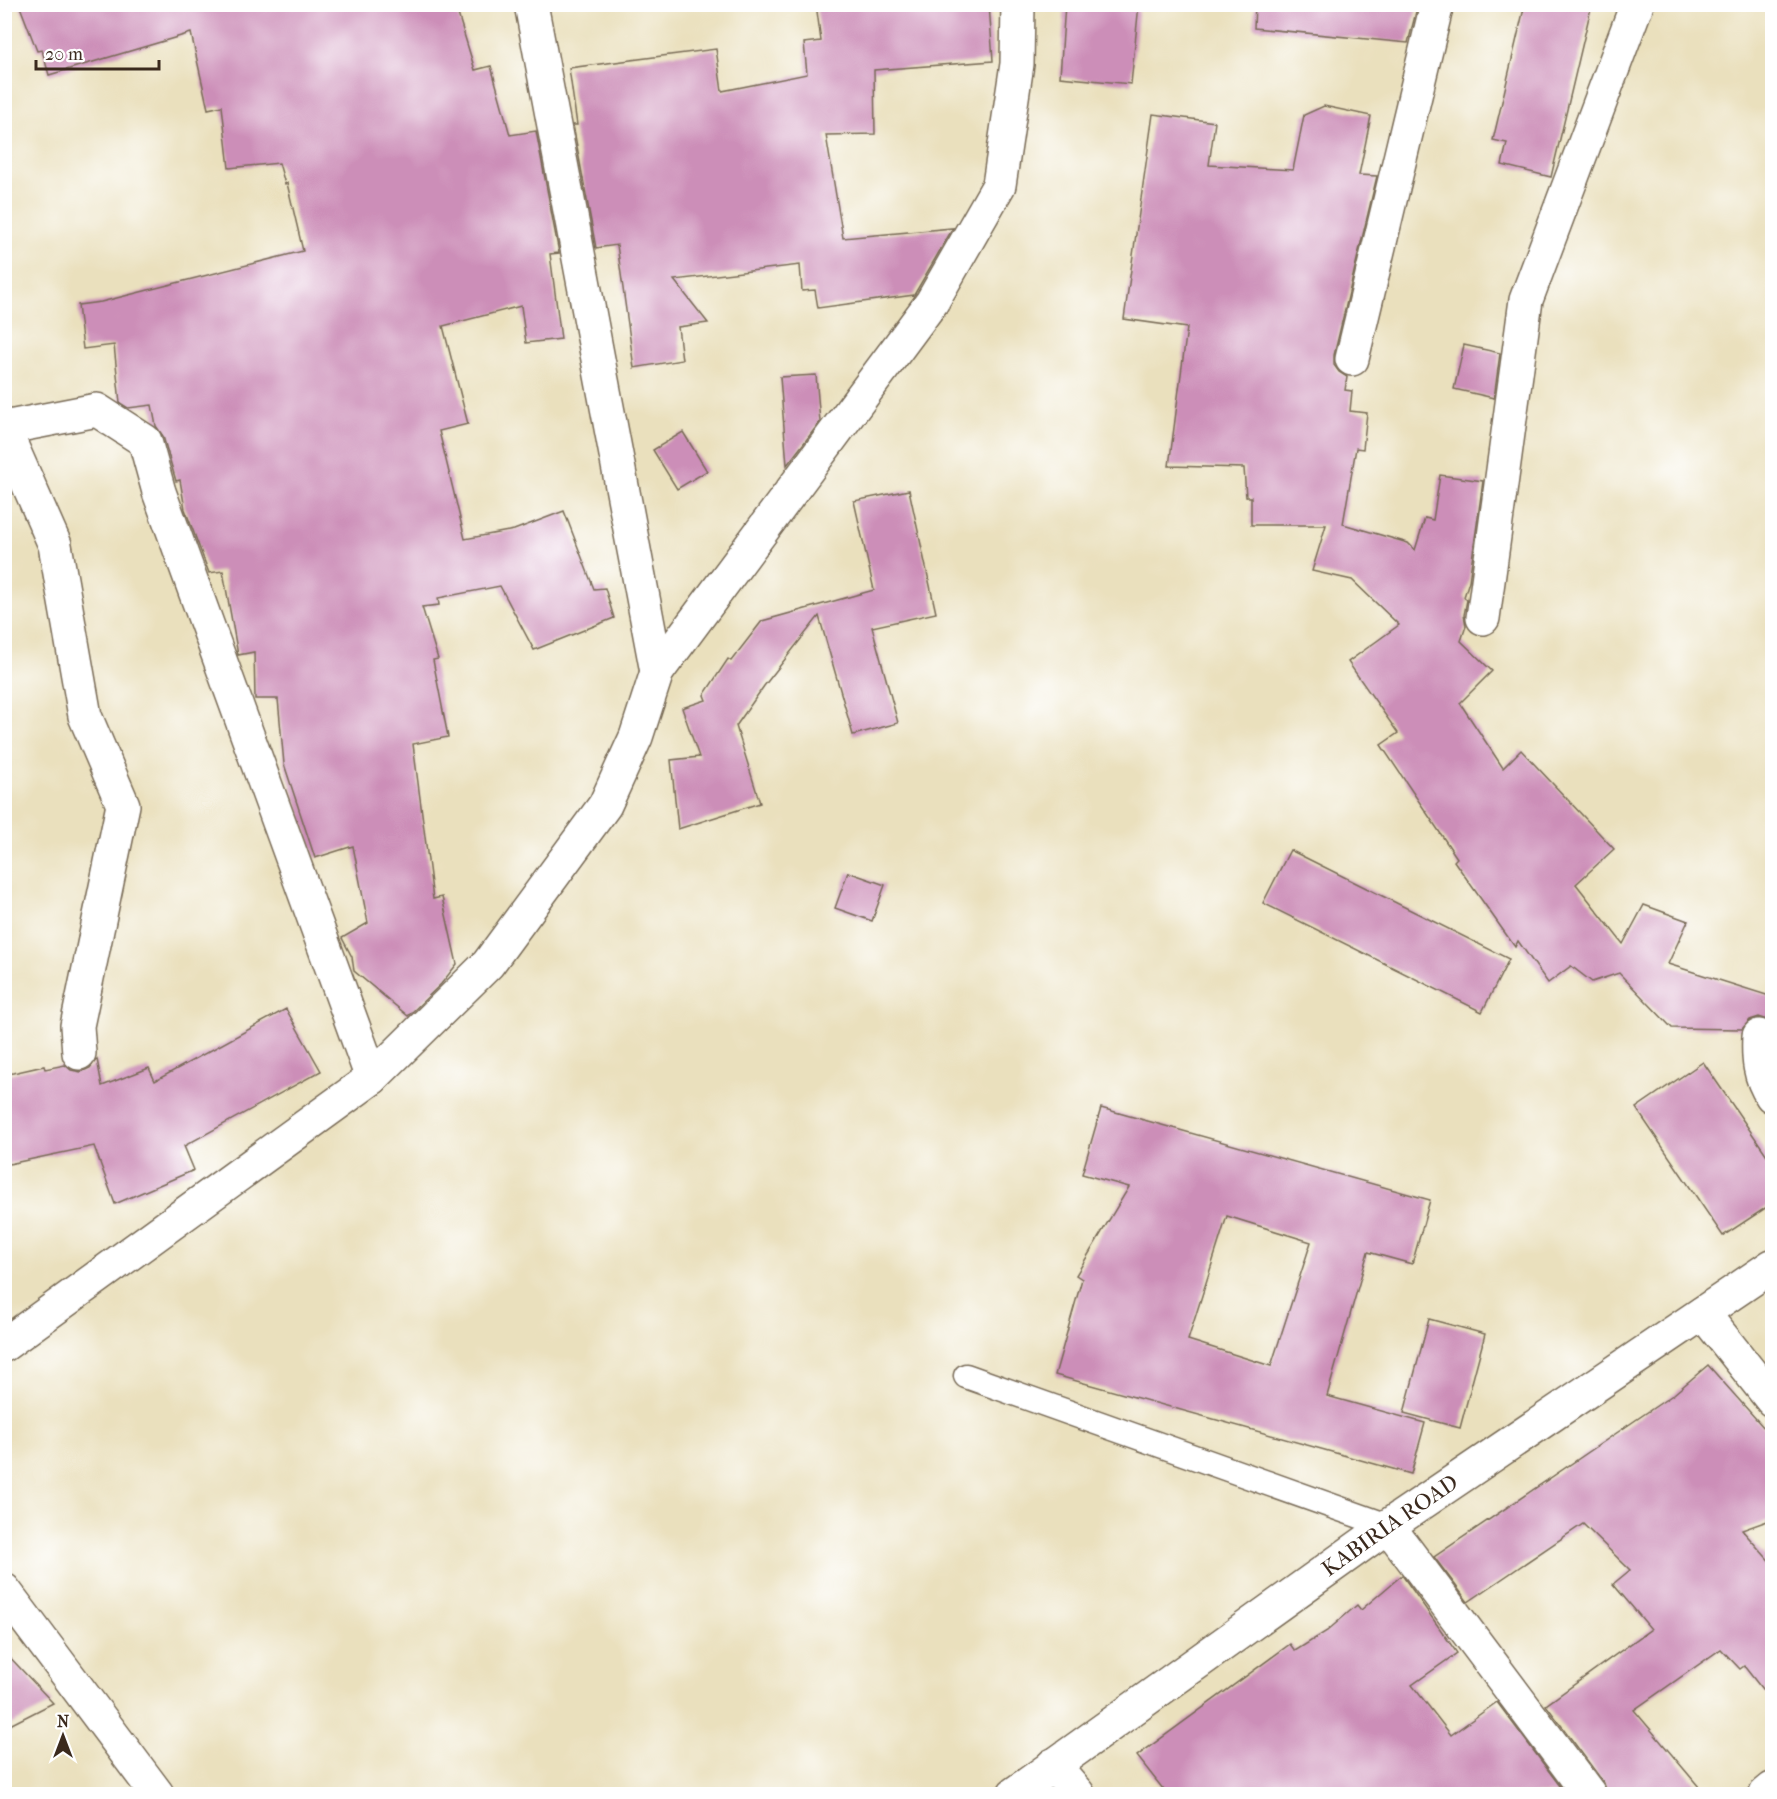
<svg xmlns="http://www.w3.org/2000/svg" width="1777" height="1799" viewBox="0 0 1777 1799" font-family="'IM FELL French Canon',serif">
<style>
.building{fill:#cc8eb8;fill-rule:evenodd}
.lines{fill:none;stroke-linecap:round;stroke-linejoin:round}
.service-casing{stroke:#786a56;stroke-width:27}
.minor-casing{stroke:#786a56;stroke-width:36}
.service{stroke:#fff;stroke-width:24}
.minor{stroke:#fff;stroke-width:33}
.labels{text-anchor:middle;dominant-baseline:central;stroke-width:6;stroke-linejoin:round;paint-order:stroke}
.street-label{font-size:22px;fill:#3b2a1e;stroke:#fff}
</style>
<rect width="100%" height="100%" fill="#fff"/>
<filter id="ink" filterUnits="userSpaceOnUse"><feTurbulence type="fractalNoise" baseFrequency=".0167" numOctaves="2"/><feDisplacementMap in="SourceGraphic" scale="12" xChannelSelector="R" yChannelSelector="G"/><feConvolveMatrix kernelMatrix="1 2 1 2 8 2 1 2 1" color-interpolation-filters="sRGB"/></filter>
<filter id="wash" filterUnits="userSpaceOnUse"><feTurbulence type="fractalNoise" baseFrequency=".008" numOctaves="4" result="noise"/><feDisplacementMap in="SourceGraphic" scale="24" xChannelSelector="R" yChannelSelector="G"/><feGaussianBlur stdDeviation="1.35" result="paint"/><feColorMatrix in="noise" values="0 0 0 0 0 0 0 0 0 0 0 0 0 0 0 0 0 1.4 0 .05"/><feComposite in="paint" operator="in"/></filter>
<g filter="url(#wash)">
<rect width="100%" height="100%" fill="#eae0bd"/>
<g id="blocks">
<g class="building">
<path d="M19,4H455L475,70L491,66L510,135L536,131L559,253L550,254L561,339L526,343L521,306L443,326L468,424L439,431L465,539L514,530L564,511L594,589L605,588L614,618L534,650L500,586L438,598L439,605L422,607L438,659L433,660L448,737L413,744L433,899L442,897L457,964L441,984L408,1016L354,971L352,957L342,938L368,923L353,846L315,858L284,764L278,699H255L254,652L238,655L223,571L209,573L185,509L180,480L176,481L163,436L156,426L152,405L128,408L120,403L114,345L83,349L78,305L101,302L303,251L287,183L285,184L279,163L229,168L222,106L208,109L191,33L49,75L42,50L37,51Z"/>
<path d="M816,4H989L993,61L874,70L875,134L826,135L843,238L953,228L914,295L818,308L815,290L802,291L800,265L674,280L708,323L678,327L682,360L634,368L617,245L596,248L573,125H577L569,68L716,49L722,91L807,74L804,43L821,41Z"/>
<path d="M1065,4H1139L1131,84L1060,77Z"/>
<path d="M1255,4H1418L1408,43L1254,28Z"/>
<path d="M1525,4H1592L1551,177L1502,165L1507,143L1493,140Z"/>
<path d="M1324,106L1371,116L1359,175L1377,176L1334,355V365L1339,372L1347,377L1345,390L1352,391L1350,411L1367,413L1363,449L1356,448L1343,524L1408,543L1415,550L1425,518L1433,520L1440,475L1483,481L1469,581L1464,597L1467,600L1464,615L1466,626L1461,641L1492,671L1460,703L1503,768L1521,750L1614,849L1576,884L1623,944L1644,905L1688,921L1668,964L1773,997V1024L1768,1020L1759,1017L1750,1020L1742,1029L1672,1028L1619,973L1592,982L1571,966L1548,983L1518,941L1515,947L1454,861L1457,858L1381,745L1398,733L1348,662L1399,625L1352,580L1312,571L1326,525H1251V497H1246L1244,468L1169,466L1187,328L1124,319L1153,114L1215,122L1209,165L1293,170L1304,115Z"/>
<path d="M1464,345L1500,353L1494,398L1454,389Z"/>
<path d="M816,375L820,422L787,465L780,377Z"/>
<path d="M683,432L707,471L677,489L653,450Z"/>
<path d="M909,490L936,613L872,627L898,723L853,735L819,616L764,686L736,726L760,803L678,829L671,760L699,757L682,708L706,700L704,695L728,659L731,661L762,621L874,590L854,501Z"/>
<path d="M1290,850L1509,959L1482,1012L1263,903Z"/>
<path d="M848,872L885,885L872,921L835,908Z"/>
<path d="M286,1009L321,1071L184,1146L194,1170L115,1204L94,1146L4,1165V1075L44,1066L45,1069L65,1065L71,1070L81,1072L90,1068L97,1059L102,1086L149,1068L155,1081Z"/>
<path d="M1703,1062L1773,1164V1203L1723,1236L1636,1108Z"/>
<path d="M1101,1108L1430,1200L1412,1264L1368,1252L1327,1396L1425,1423L1411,1474L1055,1375L1082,1279L1076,1275L1129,1187L1082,1174ZM1227,1216L1311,1242L1271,1366L1188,1340Z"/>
<path d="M1429,1319L1485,1334L1460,1428L1404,1413Z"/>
<path d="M1708,1365L1773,1438V1519L1742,1530L1773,1565V1703L1744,1666L1740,1669L1721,1649L1634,1710L1705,1794H1607L1604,1783L1546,1705L1651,1629L1613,1584L1630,1570L1583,1524L1468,1602L1434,1557L1674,1394Z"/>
<path d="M1402,1575L1457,1653L1412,1685L1451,1735L1497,1702L1566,1794H1167L1137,1756L1290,1644L1295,1651L1327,1631L1357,1605L1361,1610Z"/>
<path d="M4,1651L53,1703L4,1728Z"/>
</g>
</g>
</g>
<g filter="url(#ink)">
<use href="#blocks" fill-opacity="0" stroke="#786a56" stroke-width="1.5"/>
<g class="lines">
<g class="service-casing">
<path id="service" d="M966,1376L1388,1526"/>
</g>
<g class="minor-casing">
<g id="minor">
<path d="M531,4L657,672"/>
<path d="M1352,359L1437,4"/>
<path d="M4,428L97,410L145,441L159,492L372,1078"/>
<path d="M4,429L55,545L85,716L123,805L77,1026L79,1053"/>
<path d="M1483,618L1526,300L1637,4"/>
<path d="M1759,1036C1758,1058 1759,1077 1772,1096"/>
<path d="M1703,1313L1772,1400"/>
<path d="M4,1345L372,1078L488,964L605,805L636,737L657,672L932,302L999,185L1017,64L1018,4"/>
<path d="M1388,1526L1589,1794"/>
<path d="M4,1590L157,1794"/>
<path d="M1053,1765L1078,1794"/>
<path id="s1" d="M1014,1794L1388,1526L1772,1266"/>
<path d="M1766,1794L1772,1789"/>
</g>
</g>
<use href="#service" class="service"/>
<use href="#minor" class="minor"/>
</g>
</g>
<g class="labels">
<g class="street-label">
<text stroke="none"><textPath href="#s1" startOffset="462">KABIRIA ROAD</textPath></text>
</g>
</g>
<rect width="1777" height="1799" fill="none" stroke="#fff" stroke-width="24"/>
<g transform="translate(63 1736)" stroke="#ffffff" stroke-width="4.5" paint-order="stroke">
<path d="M0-4.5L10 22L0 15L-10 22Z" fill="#3b2a1e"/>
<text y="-9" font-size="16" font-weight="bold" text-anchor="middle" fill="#3b2a1e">N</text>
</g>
<path d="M36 60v9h123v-9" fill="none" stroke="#3b2a1e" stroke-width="3"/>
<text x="45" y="60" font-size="18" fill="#3b2a1e" stroke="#ffffff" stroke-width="4.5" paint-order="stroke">20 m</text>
</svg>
